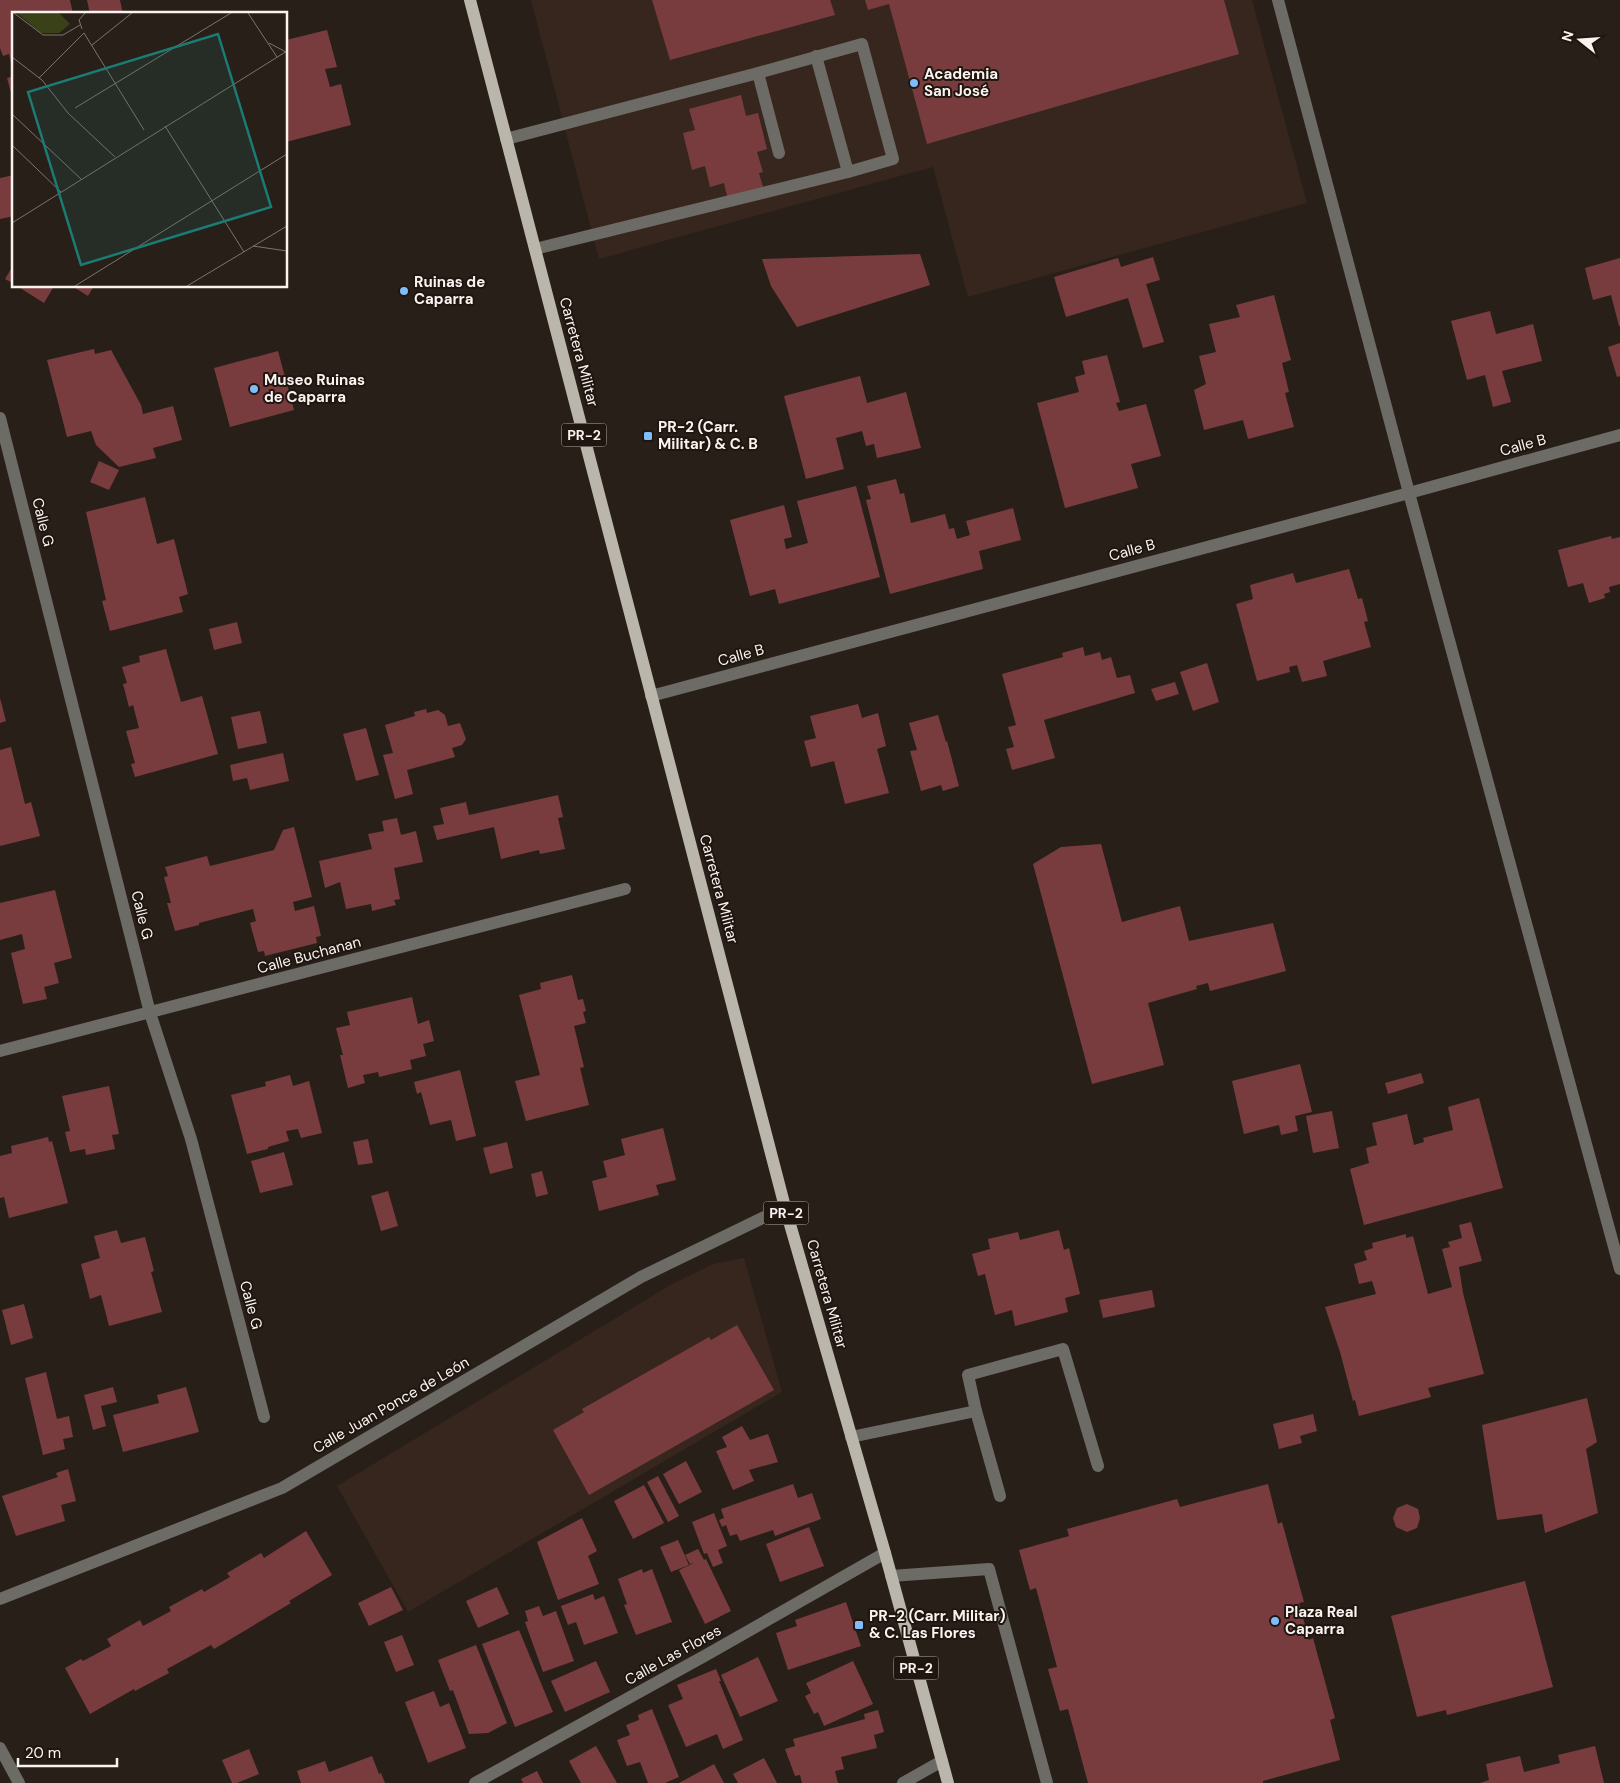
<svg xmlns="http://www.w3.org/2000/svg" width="1620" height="1783" viewBox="0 0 1620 1783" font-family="'DM Sans',sans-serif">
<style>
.built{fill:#36261d}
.building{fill:#793c3e}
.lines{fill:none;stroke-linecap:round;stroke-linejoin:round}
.minor{stroke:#6d6b66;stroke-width:12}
.major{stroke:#bbb6ab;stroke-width:12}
.poi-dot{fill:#7fbdfa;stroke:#1f1610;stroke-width:2}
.labels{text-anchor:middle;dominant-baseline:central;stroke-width:4;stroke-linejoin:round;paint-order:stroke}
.shield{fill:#1f1610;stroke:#b8b1ad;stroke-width:1}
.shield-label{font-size:14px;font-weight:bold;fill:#faf3f0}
.poi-label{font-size:15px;font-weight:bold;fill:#faf3f0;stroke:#1f1610;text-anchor:start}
.street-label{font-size:15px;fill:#faf3f0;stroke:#1f1610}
.inset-road{fill:none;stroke:#7c746f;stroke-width:1}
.view{fill:#1b7c74;fill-opacity:0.15;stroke:#1b7c74;stroke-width:2.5}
.inset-edge{fill:none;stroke:#faf3f0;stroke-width:2.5}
</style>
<rect width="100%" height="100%" fill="#281f19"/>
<g class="built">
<path d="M531,0H1252L1307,203L968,297L933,167L599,259Z"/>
<path d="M744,1258L782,1392L408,1612L337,1486L672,1284L713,1264Z"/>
</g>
<g class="building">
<path d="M0,0H70L73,14H14L13,72L9,54L3,56L0,48Z"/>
<path d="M87,0H120L123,14H90Z"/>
<path d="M652,0H830L835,15L670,60Z"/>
<path d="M865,0H1224L1239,54L927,144L889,4L868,10Z"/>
<path d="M327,30L337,67L325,69L330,87L341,84L351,125L286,142V40Z"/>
<path d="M14,76V100H13L7,78Z"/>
<path d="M741,95L746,116L758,113L767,149L757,152L763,172L759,173L763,187L727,196L724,183L710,187L705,166L692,170L683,133L695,130L689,109Z"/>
<path d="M14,175V216L0,219V178Z"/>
<path d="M920,254L930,285L797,327L771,286L762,259Z"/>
<path d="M1153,257L1160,280L1146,284L1164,342L1143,348L1128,298L1066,317L1054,277L1118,258L1121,267Z"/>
<path d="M1620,258V326H1619L1611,295L1593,300L1585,268Z"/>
<path d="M14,264V284L5,279Z"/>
<path d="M17,286H54L44,303Z"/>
<path d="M72,286H94L88,296Z"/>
<path d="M1274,295L1291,360L1282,363L1289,392L1285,393L1294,427L1248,439L1243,420L1204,430L1194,390L1206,384L1199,356L1216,352L1209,324L1240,317L1236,305Z"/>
<path d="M1490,311L1496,334L1533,324L1542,361L1502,371L1511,402L1493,407L1485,375L1467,380L1451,321Z"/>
<path d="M1620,343V376L1617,377L1608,347Z"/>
<path d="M94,349L95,354L111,350L141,405L143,414L173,406L182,440L153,448L156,458L119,467L96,445L91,431L67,437L47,360Z"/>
<path d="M278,351L294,410L230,427L214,368Z"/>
<path d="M1107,355L1120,402L1116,403L1119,411L1146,404L1161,456L1131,464L1138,488L1065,508L1037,403L1079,392L1075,377L1085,374L1082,361Z"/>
<path d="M860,376L867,403L906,392L921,448L877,458L874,444L866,446L862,431L836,438L844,469L806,479L784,396Z"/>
<path d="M99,461L119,470L109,490L90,482Z"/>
<path d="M896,479L900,494L904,493L911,523L945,514L949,529L954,528L957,539L970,535L966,521L1013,508L1021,540L979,551L983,569L890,594L866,500L871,499L867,486Z"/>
<path d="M856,486L880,577L779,604L775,589L750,596L730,520L784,505L792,537L784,539L786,549L808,543L797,501Z"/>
<path d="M145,497L157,544L174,539L188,594L179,597L183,612L110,631L102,601L106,600L86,512Z"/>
<path d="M1611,536L1612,539L1620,537V584L1609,587L1610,592L1604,594L1605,598L1589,603L1583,583L1568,587L1558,550Z"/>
<path d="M1349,569L1358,599L1362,598L1368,621L1364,622L1371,647L1323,661L1327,676L1302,682L1297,665L1289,667L1290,672L1257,681L1236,604L1253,599L1250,585L1293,573L1296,583Z"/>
<path d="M237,622L242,643L214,650L209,629Z"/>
<path d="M1083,647L1085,656L1100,652L1102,660L1111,657L1117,678L1130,675L1135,693L1044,720L1055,758L1012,770L1006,749L1014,747L1008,727L1016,725L1002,674L1063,657L1062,653Z"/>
<path d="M166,649L181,702L202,696L218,754L135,777L131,764L135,763L126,731L139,728L133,705L129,707L123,684L127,683L122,667L140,662L139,656Z"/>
<path d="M1207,663L1219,702L1193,711L1180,672Z"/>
<path d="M1175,682L1179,694L1156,701L1151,689Z"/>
<path d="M0,698L6,721L0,723Z"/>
<path d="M858,704L862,718L878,713L886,746L877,749L889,793L845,804L834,761L811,767L804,741L816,738L810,716Z"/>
<path d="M426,709L427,713L438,710L445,715L448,726L460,723L466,739L462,745L452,748L455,757L407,770L413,794L395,799L383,755L393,753L385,725L415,716L414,712Z"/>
<path d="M260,711L267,743L238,749L231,717Z"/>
<path d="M938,715L946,742L947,741L959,786L943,791L941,785L921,791L910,751L917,750L909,723Z"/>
<path d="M366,728L379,775L356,781L343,734Z"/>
<path d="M11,747L25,804L31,802L40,836L0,846V750Z"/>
<path d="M283,753L289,781L250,790L247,778L233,781L230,765Z"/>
<path d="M558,795L563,817L558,818L565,849L540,854L539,850L501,859L494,827L437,840L433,826L444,824L440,808L466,802L469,815Z"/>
<path d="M397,818L401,835L416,831L423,862L394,868L400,899L394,900L396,905L372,911L371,904L346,909L340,882L325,888L319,861L372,849L368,834L384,831L382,821Z"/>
<path d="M294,827L312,897L293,902L295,911L314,906L321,936L316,937L317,943L265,956L264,951L258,952L250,923L256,921L253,909L199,923V925L175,931L167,903H171L164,877L168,876L165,867L207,856L210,866L274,850L283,830Z"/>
<path d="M1101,844L1122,922L1180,906L1189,941L1273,923L1286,971L1210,991L1208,983L1196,986L1197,989L1148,1003L1164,1065L1092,1084L1033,864L1061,847Z"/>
<path d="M55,890L72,958L54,963L59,983L44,987L47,999L23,1004L11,953L25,949L22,934L0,940V903Z"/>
<path d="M572,975L578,1000L583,999L586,1011L583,1012L586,1023L574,1026L584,1067L580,1068L589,1105L526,1121L515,1081L540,1075L519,995L541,989L540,983Z"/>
<path d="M412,997L418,1024L429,1020L434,1041L423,1044L426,1056L410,1060L412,1069L379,1077L378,1072L363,1075L365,1083L348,1088L340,1055H343L336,1028L350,1025L347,1012Z"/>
<path d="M1300,1064L1312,1112L1295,1116L1298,1131L1281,1135L1279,1125L1244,1134L1232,1081Z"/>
<path d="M460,1070L476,1136L456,1141L451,1120L430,1125L421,1092L417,1094L414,1082Z"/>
<path d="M1421,1073L1424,1083L1388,1094L1385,1083Z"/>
<path d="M290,1075L293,1086L309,1081L322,1133L301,1138L298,1129L286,1131L289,1141L268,1147V1149L247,1154L231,1095L266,1086L265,1082Z"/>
<path d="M109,1086L119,1134L112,1135L115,1149L86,1155L85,1149L70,1152L65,1132L70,1131L62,1096Z"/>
<path d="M1479,1098L1503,1188L1364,1225L1350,1169L1369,1163L1366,1148L1377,1145L1372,1123L1407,1114L1414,1145L1424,1142L1423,1138L1453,1130L1448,1107Z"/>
<path d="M1332,1111L1339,1148L1313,1153L1306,1116Z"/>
<path d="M663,1128L676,1180L656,1185L659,1195L599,1211L592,1181L607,1177L603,1161L625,1155L621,1139Z"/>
<path d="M48,1137L49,1142L52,1141L68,1203L9,1218L4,1197L0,1198V1156L12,1153L11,1146Z"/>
<path d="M368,1139L373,1163L358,1165L353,1142Z"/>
<path d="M507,1142L513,1168L490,1174L483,1148Z"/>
<path d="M284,1152L293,1185L260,1193L251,1161Z"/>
<path d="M542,1171L548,1194L536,1197L531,1174Z"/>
<path d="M388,1191L398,1226L381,1231L371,1196Z"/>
<path d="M1471,1222L1482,1261L1459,1267L1463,1293L1484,1374L1428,1388L1431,1397L1359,1416L1355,1400L1353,1401L1340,1352L1325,1307L1376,1294L1372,1281L1359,1284L1354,1264L1367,1260L1364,1251L1373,1248L1372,1243L1406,1234V1238L1413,1236L1428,1294L1452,1287L1442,1249L1450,1247L1448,1242L1462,1238L1459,1225Z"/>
<path d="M117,1230L121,1243L145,1237L154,1271L151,1272L162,1312L109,1326L101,1295L90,1299L81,1264L100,1258L94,1236Z"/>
<path d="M1059,1230L1064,1250L1069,1248L1080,1294L1065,1298L1068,1312L1015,1326L1012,1310L995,1315L985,1274L978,1276L972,1254L990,1249L988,1239L1018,1232L1020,1240Z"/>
<path d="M1152,1290L1155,1307L1103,1318L1099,1300Z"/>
<path d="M24,1304L33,1338L11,1345L2,1310Z"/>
<path d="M737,1325L774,1390L589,1495L553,1430L584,1412L582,1409L709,1337L711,1340Z"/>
<path d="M46,1372L57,1419L69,1416L73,1437L63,1439L65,1449L43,1455L25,1378Z"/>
<path d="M113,1387L117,1402L101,1406L106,1426L93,1430L84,1395Z"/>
<path d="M186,1387L199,1432L123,1452L113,1415L159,1403L157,1395Z"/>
<path d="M1587,1398L1597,1442L1586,1449L1598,1513L1545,1533L1542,1514L1497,1520L1482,1425Z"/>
<path d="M1313,1414L1317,1431L1300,1436L1302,1443L1279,1449L1273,1424Z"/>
<path d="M742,1426L750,1440L768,1434L778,1462L749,1470L754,1481L733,1490L716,1451L727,1447L722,1437Z"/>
<path d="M686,1461L702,1492L679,1504L663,1474Z"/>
<path d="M68,1469L76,1501L61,1505L65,1521L16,1536L2,1496L58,1477L56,1473Z"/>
<path d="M658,1476L679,1516L668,1522L647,1482Z"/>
<path d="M793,1484L798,1498L812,1493L821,1519L775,1536L773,1530L740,1541L737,1534L730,1536L726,1525L722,1527L719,1520L724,1518L721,1509Z"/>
<path d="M1268,1484L1278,1524L1282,1522L1304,1602L1299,1603L1309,1640L1313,1638L1335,1718L1330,1720L1340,1760L1263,1781V1783H1088L1068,1709L1060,1711L1048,1669L1057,1667L1036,1588L1030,1590L1019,1550L1069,1536L1067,1529L1177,1499L1180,1507Z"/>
<path d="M644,1485L664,1523L633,1539L614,1501Z"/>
<path d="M1407,1504L1418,1509L1420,1518L1417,1528L1407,1532L1396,1527L1393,1518L1397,1508Z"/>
<path d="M714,1513L727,1546L718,1550L723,1563L713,1567L707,1553L704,1554L692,1522Z"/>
<path d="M582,1518L597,1551L588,1556L599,1584L558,1600L537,1542Z"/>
<path d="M809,1527L824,1566L780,1582L766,1544Z"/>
<path d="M306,1531L332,1575L289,1601L291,1603L214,1649L211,1645L167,1669L169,1673L135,1691L134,1689L90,1714L65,1668L81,1659L83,1661L111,1646L107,1639L140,1620L143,1626L171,1611L169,1607L202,1589L204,1592L230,1577L227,1573L261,1553L264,1558Z"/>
<path d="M678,1540L689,1565L671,1572L660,1547Z"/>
<path d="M698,1549L704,1560L706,1559L731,1611L705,1624L679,1570L694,1563L690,1564L685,1555Z"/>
<path d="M642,1569L643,1573L652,1569L672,1622L636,1635L624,1605L627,1604L618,1579Z"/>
<path d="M1525,1581L1553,1687L1447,1715L1446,1710L1417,1717L1391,1616Z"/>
<path d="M391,1587L403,1610L369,1626L358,1603Z"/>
<path d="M497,1587L509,1614L478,1628L466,1601Z"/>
<path d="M593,1594L595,1600L604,1596L618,1633L584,1645L576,1622L568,1625L561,1606Z"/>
<path d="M846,1602L861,1646L788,1670L776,1633L797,1626L795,1620Z"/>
<path d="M539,1606L543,1616L556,1611L574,1661L543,1672L525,1622L528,1621L525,1611Z"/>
<path d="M519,1630L553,1712L515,1727L482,1644Z"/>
<path d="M402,1635L414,1665L396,1672L384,1642Z"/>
<path d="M476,1645L507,1723L488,1733L469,1734L453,1690L450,1691L438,1660Z"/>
<path d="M758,1657L778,1701L740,1717L721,1675Z"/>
<path d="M596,1661L610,1692L565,1712L551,1681Z"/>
<path d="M853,1661L873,1704L824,1726L818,1712L814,1714L805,1696L811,1693L806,1683Z"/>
<path d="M716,1669L721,1681H719L743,1740L723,1749L717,1734L686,1747L668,1705L683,1699L677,1685Z"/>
<path d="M434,1691L440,1707L449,1703L466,1748L428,1763L405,1702Z"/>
<path d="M652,1709L679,1777L665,1783H648L640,1762L627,1766L617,1740L630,1735L626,1725L639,1720L638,1715Z"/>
<path d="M878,1710L884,1732L874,1735L877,1748L841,1757L844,1769L835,1771L838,1783H802L800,1775L795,1776L785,1749L795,1746L793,1739L865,1719L864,1714Z"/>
<path d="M596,1746L617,1783H581L569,1761Z"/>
<path d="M1595,1746L1604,1783H1480L1489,1780L1486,1764L1520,1756L1524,1772L1560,1763L1558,1755Z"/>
<path d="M249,1749L259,1774L237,1783H232L222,1760Z"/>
<path d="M372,1756L379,1774L381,1773L385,1783H301L297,1771L325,1761L329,1772Z"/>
<path d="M764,1758L777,1783H738L733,1774Z"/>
<path d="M714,1764L724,1783H679Z"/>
<path d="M537,1771L543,1783H523L521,1779Z"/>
</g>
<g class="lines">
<g class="minor">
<path d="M1278,0L1409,493L1620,1269"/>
<path d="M816,56L848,172"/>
<path d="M758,73L779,153"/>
<path d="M506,139L758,73L862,44L893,159L848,172L535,249"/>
<path d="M0,418L150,1013L191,1139L264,1417"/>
<path d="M651,696L1409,493L1620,435"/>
<path d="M0,1051L625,889"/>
<path d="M976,1411L1000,1496"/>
<path d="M851,1437L976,1411L968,1375L1063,1349L1098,1466"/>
<path d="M891,1576L989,1569L1047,1783"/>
<path d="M0,1599L282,1488L641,1277L785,1207"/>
<path d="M0,1748L19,1783"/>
<path d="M475,1783L708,1654L885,1553"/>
<path d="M903,1783L942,1761"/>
</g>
<path class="major" d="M470,0L785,1207L885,1553L948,1783"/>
</g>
<g class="poi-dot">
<circle cx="914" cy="83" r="5"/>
<circle cx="404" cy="291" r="5"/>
<circle cx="254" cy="389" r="5"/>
<rect x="643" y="431" width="10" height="10" rx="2.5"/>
<circle cx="1275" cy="1621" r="5"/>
<rect x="854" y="1620" width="10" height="10" rx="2.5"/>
</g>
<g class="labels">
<g class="shield">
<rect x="561.5" y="423.5" width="45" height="23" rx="4"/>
<rect x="763.5" y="1201.5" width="45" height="23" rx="4"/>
<rect x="893.5" y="1656.5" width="45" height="23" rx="4"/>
</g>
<g class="shield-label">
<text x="584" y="435">PR-2</text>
<text x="786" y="1213">PR-2</text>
<text x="916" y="1668">PR-2</text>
</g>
<g class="poi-label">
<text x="924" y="74">Academia<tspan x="924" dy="17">San José</tspan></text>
<text x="414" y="282">Ruinas de<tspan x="414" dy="17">Caparra</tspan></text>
<text x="264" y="380">Museo Ruinas<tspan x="264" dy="17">de Caparra</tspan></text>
<text x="658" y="427">PR-2 (Carr.<tspan x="658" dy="17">Militar) &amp; C. B</tspan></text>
<text x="1285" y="1612">Plaza Real<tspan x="1285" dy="17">Caparra</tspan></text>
<text x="869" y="1616">PR-2 (Carr. Militar)<tspan x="869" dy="17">&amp; C. Las Flores</tspan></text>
</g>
<g class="street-label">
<text transform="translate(579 352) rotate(75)">Carretera Militar</text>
<text transform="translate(1523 445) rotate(-15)">Calle B</text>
<text transform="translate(43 522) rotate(76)">Calle G</text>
<text transform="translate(1132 550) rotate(-15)">Calle B</text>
<text transform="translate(741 655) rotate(-15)">Calle B</text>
<text transform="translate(719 889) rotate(75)">Carretera Militar</text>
<text transform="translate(142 915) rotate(76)">Calle G</text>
<text transform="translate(309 955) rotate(-15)">Calle Buchanan</text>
<text transform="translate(827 1294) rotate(74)">Carretera Militar</text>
<text transform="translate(251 1305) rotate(75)">Calle G</text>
<text transform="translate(391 1405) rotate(-30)">Calle Juan Ponce de León</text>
<text transform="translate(673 1655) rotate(-29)">Calle Las Flores</text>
</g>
</g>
<g transform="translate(12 12)">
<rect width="275" height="275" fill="#281f19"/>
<path d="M5,1H47L58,12L47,21H29Z" fill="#3a4017"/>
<path class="inset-road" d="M2,1L31,23H51L68,13M236,1L265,45M70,17L67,8L73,1M257,31L274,40M80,33L120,1M0,45L30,68L56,101L103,145M27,66L72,21L132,118M63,96L219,1M0,102L69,167M153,114L232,240M0,133L49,180M0,211L275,39M241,234L275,239M63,274L275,142M175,274L275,214"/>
<path class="view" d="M206,22L259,195L69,253L16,80Z"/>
<rect width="275" height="275" class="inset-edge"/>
</g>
<g transform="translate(1580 40) rotate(287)" stroke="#1f1610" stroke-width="4" paint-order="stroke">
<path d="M0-4L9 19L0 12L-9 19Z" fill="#faf3f0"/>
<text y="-8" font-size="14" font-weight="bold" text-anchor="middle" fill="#faf3f0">N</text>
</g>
<path d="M18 1758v8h99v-8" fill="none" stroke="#faf3f0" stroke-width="2.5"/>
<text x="25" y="1758" font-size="15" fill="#faf3f0" stroke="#1f1610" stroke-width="4" paint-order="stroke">20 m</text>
</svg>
